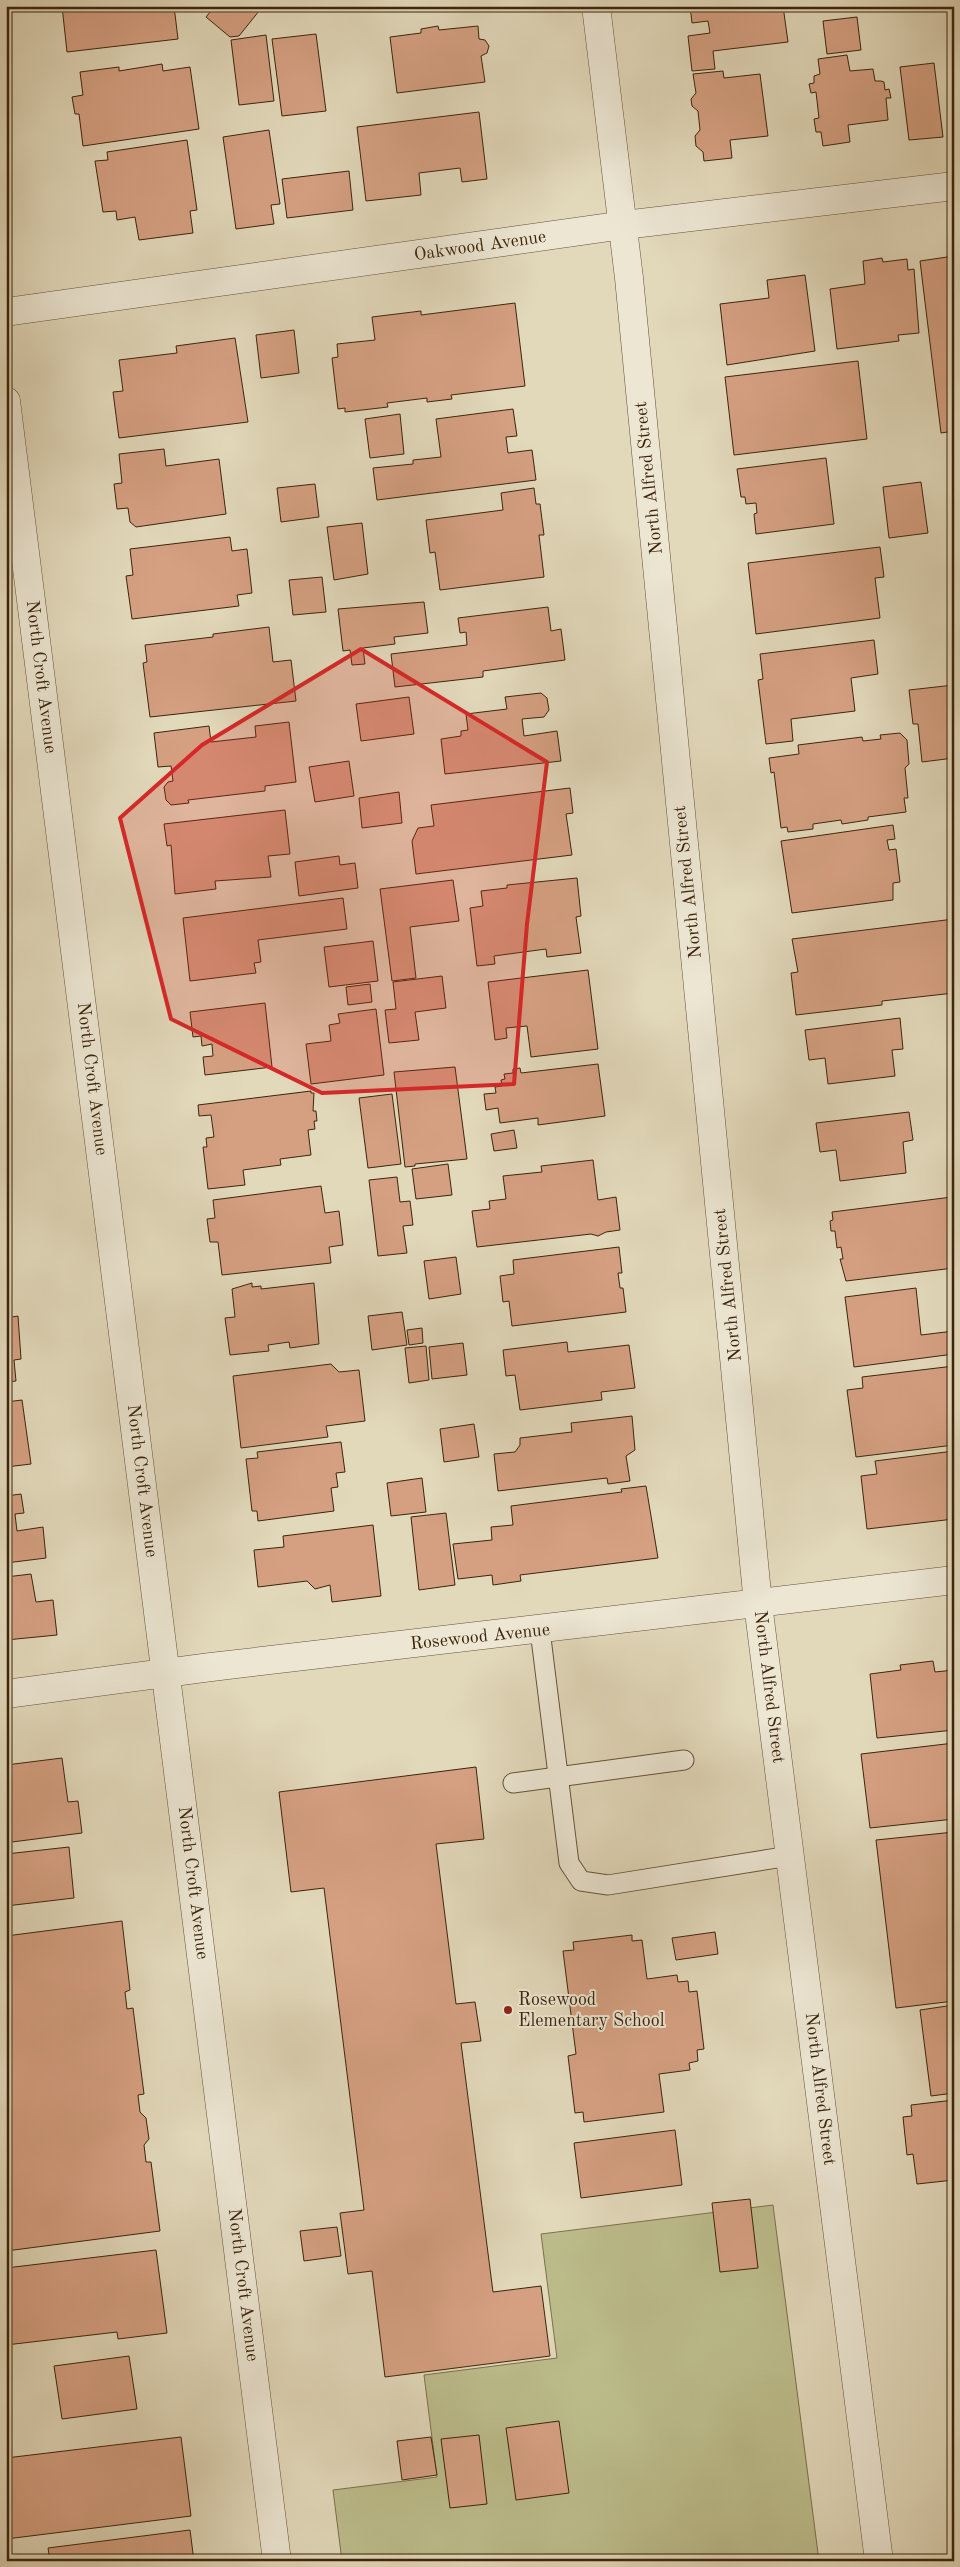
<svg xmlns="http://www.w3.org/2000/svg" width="960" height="2567" viewBox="0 0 960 2567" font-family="'Old Standard TT',serif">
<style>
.green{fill:#bcbc8b;stroke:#7c704b}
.building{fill:#d5a082;stroke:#3c250b}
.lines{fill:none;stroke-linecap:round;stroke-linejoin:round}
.lane-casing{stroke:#665237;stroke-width:21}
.street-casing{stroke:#665237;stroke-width:29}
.lane{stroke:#ece6d3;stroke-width:19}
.street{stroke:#ece6d3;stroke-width:28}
.marked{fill:#d62828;fill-opacity:0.2;stroke:#d62828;stroke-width:4;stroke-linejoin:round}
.poi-dot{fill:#8f2418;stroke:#ece6d3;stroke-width:2}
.labels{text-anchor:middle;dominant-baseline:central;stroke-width:4;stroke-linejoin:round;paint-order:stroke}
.street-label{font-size:18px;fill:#3c250b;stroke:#ece6d3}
.poi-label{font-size:18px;fill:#3c250b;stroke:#ece6d3;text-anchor:start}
</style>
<rect width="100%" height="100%" fill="#e2d9bb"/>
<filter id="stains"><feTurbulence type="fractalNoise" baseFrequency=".004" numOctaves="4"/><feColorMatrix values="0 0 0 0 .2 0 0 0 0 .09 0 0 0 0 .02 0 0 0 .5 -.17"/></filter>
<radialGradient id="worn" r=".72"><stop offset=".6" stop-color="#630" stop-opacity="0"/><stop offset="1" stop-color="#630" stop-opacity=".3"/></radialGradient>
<path class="green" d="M773,2205L819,2561H342L333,2490L437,2477L424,2375L557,2358L541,2234Z"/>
<g class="building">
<path d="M62,6H174L178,39L67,52Z"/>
<path d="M215,6H253L259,11L239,36L230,37L206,17Z"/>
<path d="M690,6H783L788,42L713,51L715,69L692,71L688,36L710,33L708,21L692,23Z"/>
<path d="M857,17L861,50L827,54L823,21Z"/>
<path d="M438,26L439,30L478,26L479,39L485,40L489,46L487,53L481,56L485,82L397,93L390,37L421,33V29Z"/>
<path d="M316,34L326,111L282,116L272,39Z"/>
<path d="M266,35L274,101L239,105L231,40Z"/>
<path d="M847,55L850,71L873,69L875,81H881L884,82L885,90L889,89L891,98H886L888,120L848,125L850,142L823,146L821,132H816L814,119L819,118L816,92L811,93L809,84L814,83V76L820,74L818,59Z"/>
<path d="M934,63L943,137L909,140L900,67Z"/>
<path d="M162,64L163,71L190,67L199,129L83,146L79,114H75L72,97L83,95L80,72L119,67V71Z"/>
<path d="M723,71L724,78L760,74L768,136L730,140L732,158L704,161L703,152L696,146L695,136L700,130L698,111L692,106L691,99L696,93L693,74Z"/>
<path d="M479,112L487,179L462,182L460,168L419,173L421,195L366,201L357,127Z"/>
<path d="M269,130L280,204L271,205L274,224L236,229L223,137Z"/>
<path d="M187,140L197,210L190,211L193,233L139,240L135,217L117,220L116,211L103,212L95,161L108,160L107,152Z"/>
<path d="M349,171L353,210L287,218L282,179Z"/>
<path d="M954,256V431L941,433L920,261Z"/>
<path d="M882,258L883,262L907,259L908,270L914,269L919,333L898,335L899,341L837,349L830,289L865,284L863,261Z"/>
<path d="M805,275L815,351L727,365L720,304L769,298L767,280Z"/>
<path d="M515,303L525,386L451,395L452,399L427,402V398L387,403L388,407L345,412V408L338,409L332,358L338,357L337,344L375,340L372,317L421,311V315Z"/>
<path d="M294,330L299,373L261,378L256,335Z"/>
<path d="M235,338L248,422L119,438L113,392L123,391L119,360L177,353L176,346Z"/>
<path d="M858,361L867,439L734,455L725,377Z"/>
<path d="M513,409L517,436L506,437L508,453L532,450L536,480L377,500L373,468L413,464V460L441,457L436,419Z"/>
<path d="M400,414L404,454L370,458L365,419Z"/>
<path d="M164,449L166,466L219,459L226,514L136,527L130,522L128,508L117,509L114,484L122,483L119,454Z"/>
<path d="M826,458L834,524L756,534L754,514L757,513L756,503L746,504L745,497H741L737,469Z"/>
<path d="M921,482L928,533L889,538L883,487Z"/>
<path d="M315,484L319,517L281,522L277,488Z"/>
<path d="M534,488L536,504H540L544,535H539L544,577L440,590L435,552L430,553L426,520L503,510L501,493Z"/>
<path d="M362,523L368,574L334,580L327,527Z"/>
<path d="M230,537L232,551L247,549L252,593L237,595L239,606L132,619L126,576L133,575L130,549Z"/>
<path d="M880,547L884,577L875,578L880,618L756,634L748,563Z"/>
<path d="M322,577L326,612L293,615L289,580Z"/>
<path d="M424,602L428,633L394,637L395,644L363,648L365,664L352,665L350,650L343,651L338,609Z"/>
<path d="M548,607L551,631L561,629L565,660L483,671V677L395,687L391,654L467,645L466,632L460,633L458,618Z"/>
<path d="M269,627L273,662L291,660L296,701L150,717L143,663L147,662L145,645L213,637V634Z"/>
<path d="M874,640L878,674L851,678L855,711L791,719L793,741L766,744L758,680L763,679L760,654Z"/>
<path d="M954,685V758L922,762L918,724H913L909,690Z"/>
<path d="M541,693L547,698L549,710L544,717L522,719L524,736L557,731L561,761L445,774L441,739L461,736V731L468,730L466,714L507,709L505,697Z"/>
<path d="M409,697L414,734L361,741L356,704Z"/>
<path d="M289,722L296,782L265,786V791L188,800L189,803L171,805L166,800L164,787L168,782L173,781L171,766L158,767L154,733L209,726L211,742L256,737L255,726Z"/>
<path d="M900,733L907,740L909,764L905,768L908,798H904L906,812L868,817V820L842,824L841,820L813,824V829L788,832L787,827L781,828L774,772L771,773L769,758L799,754L798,745L862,737L863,741L881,739L880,735Z"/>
<path d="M349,761L354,796L315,802L309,767Z"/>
<path d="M570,788L573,813L566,814L572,855L416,874L412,841L418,828L434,826L431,805Z"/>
<path d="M399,792L402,823L362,828L359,798Z"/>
<path d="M285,810L290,854L268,856L271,877L215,881L216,889L175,894L171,845L167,846L164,824Z"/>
<path d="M893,825L895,839L887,840L889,850L896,849L900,882L893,883V900L792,913L781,841Z"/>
<path d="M339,856L340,865L355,863L358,888L299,896L295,862Z"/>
<path d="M577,878L581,916L576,917L581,953L547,957L546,949L494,956L495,964L477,966L470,908L483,906L481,891L507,888V885Z"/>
<path d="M453,880L459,921L410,927L416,978L392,981L380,889Z"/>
<path d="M343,898L347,929L258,940L261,962L254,963L256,973L190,981L183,918Z"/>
<path d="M954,919V953L952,954L954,993L882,1001V1005L796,1015L791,973L798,972L792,939Z"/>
<path d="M373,941L378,981L329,987L324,947Z"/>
<path d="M588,970L598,1049L531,1057L527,1026L506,1028L507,1038L495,1040L488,982Z"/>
<path d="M442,976L446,1008L415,1012L419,1040L389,1043L385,1010L396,1009L393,982Z"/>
<path d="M370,984L372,1002L348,1005L346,987Z"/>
<path d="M265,1003L272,1067L205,1075L203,1057L213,1056L212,1044L202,1046L201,1036L193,1037L190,1012Z"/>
<path d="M376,1009L384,1075L311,1084L306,1044L331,1041L329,1025L340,1023L338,1014Z"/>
<path d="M900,1018L903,1049L892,1050L895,1076L828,1084L825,1058L809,1060L805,1030Z"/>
<path d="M598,1064L605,1116L538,1125V1118L500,1123L498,1108L486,1110L484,1094L496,1093L495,1087L502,1086L501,1080L505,1079L504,1074L513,1073V1069L520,1068L521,1073Z"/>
<path d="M455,1067L467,1159L415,1164V1166L405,1167L394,1072Z"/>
<path d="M311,1091V1093H314L313,1111H316L317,1121H314L315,1129L308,1130L311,1155L280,1159L281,1165L243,1170L245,1185L208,1189L203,1147H207L206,1138L214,1137L211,1115L199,1116L198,1105Z"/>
<path d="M392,1094L401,1164L368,1168L359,1098Z"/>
<path d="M909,1112L913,1140L903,1142L906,1173L840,1181L836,1150L820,1152L816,1123Z"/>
<path d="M514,1130L517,1148L494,1151L491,1134Z"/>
<path d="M593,1160L598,1200L616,1197L620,1230L606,1232L598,1236L591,1234L477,1247L472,1211L490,1209L489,1201L506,1199L503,1176L542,1172L541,1166Z"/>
<path d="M448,1164L452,1195L416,1199L412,1169Z"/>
<path d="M397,1177L400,1202L410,1201L413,1225L403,1226L407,1253L378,1256L369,1180Z"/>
<path d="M321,1186L325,1213L339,1211L343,1245L329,1247L331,1263L222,1275L218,1242H210L207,1219L215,1218L213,1200Z"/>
<path d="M952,1197L954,1268L846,1281L840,1259H843L841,1247L837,1248L835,1231H831L830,1221L833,1220L832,1212Z"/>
<path d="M6,1224L11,1259L6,1260L11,1299L6,1300Z"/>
<path d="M619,1247L622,1273H618L620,1288H623L626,1312L512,1326L509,1301L503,1302L500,1276L514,1274L513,1260Z"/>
<path d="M456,1257L461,1294L429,1299L424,1261Z"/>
<path d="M252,1283V1287L261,1286V1289L314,1283L319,1344L290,1348L289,1342L268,1345L269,1351L230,1355L225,1318L235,1317L232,1289Z"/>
<path d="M916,1288L921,1335L954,1331V1354L854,1367L845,1297Z"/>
<path d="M402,1312L407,1345L372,1350L368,1316Z"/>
<path d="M18,1316L21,1359L14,1360L16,1381L6,1382V1318Z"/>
<path d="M422,1328L423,1343L409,1345L407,1330Z"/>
<path d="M567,1342L568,1352L629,1345L635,1388L601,1392L602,1400L520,1410L515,1375L506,1376L503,1350Z"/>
<path d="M463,1343L467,1375L432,1379L429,1347Z"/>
<path d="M426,1346L429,1380L409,1383L405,1348Z"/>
<path d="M331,1364L339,1372L359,1370L365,1421L326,1426L328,1437L241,1448L233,1376Z"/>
<path d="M954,1366V1445L856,1457L847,1390L863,1388L862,1377Z"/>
<path d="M22,1400L31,1464L6,1467V1402Z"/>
<path d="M632,1416L635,1450L626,1456L630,1481L608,1484L607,1478L498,1491L494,1454L515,1452L520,1445V1438L572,1432L571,1423Z"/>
<path d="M474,1424L479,1457L444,1462L440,1429Z"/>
<path d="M341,1442L345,1472L336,1473L338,1487L331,1488L334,1511L258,1521L257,1511H252L246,1459L258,1458L257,1452Z"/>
<path d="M954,1451V1519L867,1529L861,1476L877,1474L875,1461Z"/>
<path d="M422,1478L426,1512L391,1516L387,1483Z"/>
<path d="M646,1486L658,1558L520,1575L521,1581L493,1585L492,1575L458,1579L453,1544L492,1540L491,1527L513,1525L511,1506L622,1492L621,1489Z"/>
<path d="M21,1494L24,1513L15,1514L17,1531L43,1527L46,1558L6,1563V1496Z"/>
<path d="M446,1513L455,1585L419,1590L411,1517Z"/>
<path d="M373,1525L381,1596L332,1602L330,1585L315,1589L307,1581L258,1587L254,1550L284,1547L283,1536Z"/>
<path d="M31,1574L36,1602L53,1600L57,1635L6,1640V1577Z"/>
<path d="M933,1661L935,1672L954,1670V1730L877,1738L870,1674L901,1670L900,1665Z"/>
<path d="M954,1743V1819L870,1828L861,1754Z"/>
<path d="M62,1758L68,1802L78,1801L82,1833L12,1842L6,1794V1765Z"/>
<path d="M476,1767L484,1839L436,1844L456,2004L475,2002L481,2041L461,2043L493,2292L541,2286L550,2356L385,2377L372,2271L348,2274L340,2213L364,2210L324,1888L291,1892L279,1792Z"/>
<path d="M954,1832V2001L896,2008L876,1840Z"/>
<path d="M69,1847L74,1898L6,1906V1854Z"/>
<path d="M122,1921L130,1990L125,1992L127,2009L133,2008L144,2094L138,2095L140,2112L146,2118L149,2139L144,2145L146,2162H151L160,2231L6,2251V1936Z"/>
<path d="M715,1932L718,1954L676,1960L672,1938Z"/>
<path d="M632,1935V1941L642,1940L647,1979L677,1975L678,1982L688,1981L689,1992L697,1991L704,2049L697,2050L698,2061L689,2063L690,2070L659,2074L664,2112L584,2122L583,2112L575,2113L568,2056L576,2054L563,1951L574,1950L573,1942Z"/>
<path d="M954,2005V2093L931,2096L920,2010Z"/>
<path d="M954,2100V2180L917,2184L913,2154L907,2155L903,2117L912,2116L911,2105Z"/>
<path d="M675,2130L682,2185L581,2198L574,2143Z"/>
<path d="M750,2199L758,2268L720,2272L712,2203Z"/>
<path d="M337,2227L341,2256L304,2261L300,2231Z"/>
<path d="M156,2250L167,2333L118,2339L117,2332L6,2345V2268Z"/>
<path d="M129,2356L137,2409L62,2419L54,2366Z"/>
<path d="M559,2421L569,2493L516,2500L506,2428Z"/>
<path d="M479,2435L487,2504L450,2508L441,2439Z"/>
<path d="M181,2437L191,2516L6,2539V2458Z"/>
<path d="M431,2437L437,2475L402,2480L397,2441Z"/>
<path d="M190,2530L194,2561H50L48,2548Z"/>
</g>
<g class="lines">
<g class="lane-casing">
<g id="lane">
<path d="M540,1630L569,1863L581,1881L608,1885L790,1856"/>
<path d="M513,1783L684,1760"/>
</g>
</g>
<g class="street-casing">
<g id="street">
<path d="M596,6L629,278L758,1604L879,2561"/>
<path d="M6,312L624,225L954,186"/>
<path d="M6,401L277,2561"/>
<path d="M6,1694L211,1667L954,1580"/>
</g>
</g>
<use href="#lane" class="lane"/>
<use href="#street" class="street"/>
</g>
<path class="marked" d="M361,649L547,762L527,924L514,1084L322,1093L171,1019L120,818L202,745Z"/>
<circle class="poi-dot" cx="508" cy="2010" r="5"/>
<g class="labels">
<g class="street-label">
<text transform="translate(480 246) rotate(-8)">Oakwood Avenue</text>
<text transform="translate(649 478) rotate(-96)">North Alfred Street</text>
<text transform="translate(41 677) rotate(83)">North Croft Avenue</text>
<text transform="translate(688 882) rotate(-96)">North Alfred Street</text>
<text transform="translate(92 1079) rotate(83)">North Croft Avenue</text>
<text transform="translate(728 1285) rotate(-96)">North Alfred Street</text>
<text transform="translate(142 1481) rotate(83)">North Croft Avenue</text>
<text transform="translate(480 1637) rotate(-6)">Rosewood Avenue</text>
<text transform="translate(769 1687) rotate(83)">North Alfred Street</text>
<text transform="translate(193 1883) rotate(83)">North Croft Avenue</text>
<text transform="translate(820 2089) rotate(83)">North Alfred Street</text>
<text transform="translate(243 2285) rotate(83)">North Croft Avenue</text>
</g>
<g class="poi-label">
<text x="518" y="2000">Rosewood<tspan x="518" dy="21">Elementary School</tspan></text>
</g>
</g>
<rect width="960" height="2567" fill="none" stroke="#e2d9bb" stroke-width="25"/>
<rect x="8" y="8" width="945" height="2552" fill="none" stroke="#3c250b" stroke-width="2.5"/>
<rect x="12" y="12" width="935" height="2542" fill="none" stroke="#3c250b"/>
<rect width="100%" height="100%" filter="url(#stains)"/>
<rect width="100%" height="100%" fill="url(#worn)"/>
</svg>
